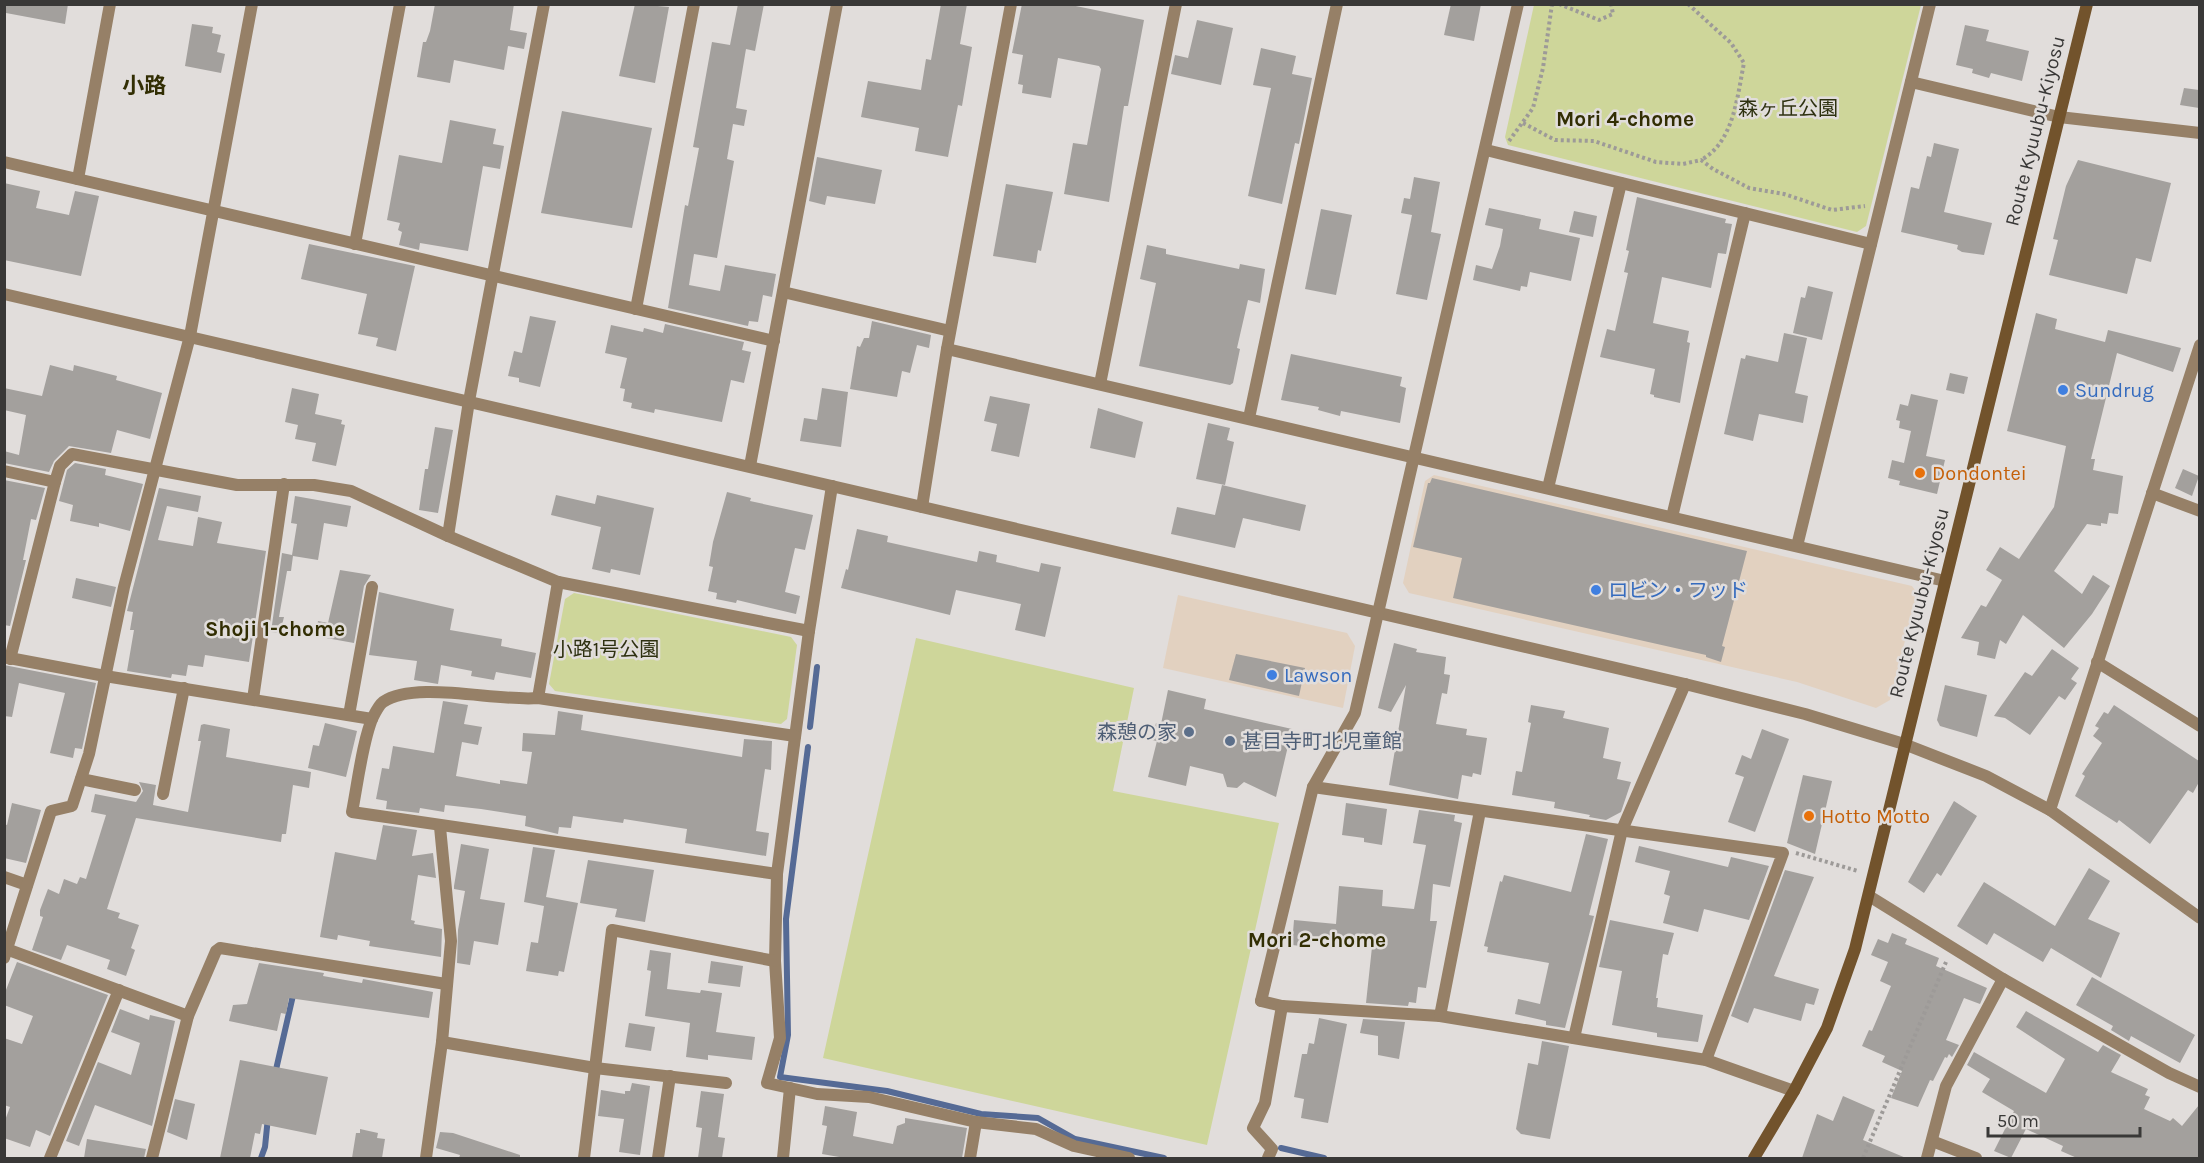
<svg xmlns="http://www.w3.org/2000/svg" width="2204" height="1163" viewBox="0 0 2204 1163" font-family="Karla,'Noto Sans JP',sans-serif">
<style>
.commercial{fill:#e2d1c0}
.green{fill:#ced69a}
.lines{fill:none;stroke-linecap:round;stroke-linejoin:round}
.stream{stroke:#556a95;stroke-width:6}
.building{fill:#a3a09d}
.path{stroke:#9d9a98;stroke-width:4;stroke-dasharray:3 3;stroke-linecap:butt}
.service{stroke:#968067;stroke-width:12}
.minor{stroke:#968067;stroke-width:12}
.tertiary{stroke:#968067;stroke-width:12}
.secondary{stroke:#72532c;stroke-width:12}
.shop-dot{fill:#3f7fe0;stroke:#e1dddb;stroke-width:2}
.food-dot{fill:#e8710a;stroke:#e1dddb;stroke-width:2}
.service-dot{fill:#5c6f8a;stroke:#e1dddb;stroke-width:2}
.labels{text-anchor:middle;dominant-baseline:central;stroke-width:5;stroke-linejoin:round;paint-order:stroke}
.park-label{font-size:20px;fill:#2e3110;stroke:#e1dddb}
.street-label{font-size:20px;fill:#393837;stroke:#e1dddb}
.shop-label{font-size:20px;fill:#366cbe;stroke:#e1dddb;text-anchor:start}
.food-label{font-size:20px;fill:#c56008;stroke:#e1dddb;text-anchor:start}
.service-label{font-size:20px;fill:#4e5e75;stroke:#e1dddb;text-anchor:end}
.neighbourhood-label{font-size:21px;font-weight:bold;fill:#322e03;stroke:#e1dddb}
.quarter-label{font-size:22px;font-weight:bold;fill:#322e03;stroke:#e1dddb}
</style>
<rect width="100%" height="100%" fill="#e1dddb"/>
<g class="commercial">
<path d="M1434,475L1912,586L1917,593L1890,700L1876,708L1797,682L1409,593L1403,583L1425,481Z"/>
<path d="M1178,595L1347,633L1355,646L1343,708L1163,668Z"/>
</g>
<g class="green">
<path d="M1534,5H1921L1866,226L1857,232L1508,145L1505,137Z"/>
<path d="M574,593L791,637L797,645L787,719L781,724L555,691L549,684L565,599Z"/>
<path d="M916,638L1134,688L1113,791L1279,823L1207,1145L823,1058Z"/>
</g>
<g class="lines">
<g class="stream">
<path d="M810,727L817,667"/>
<path d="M808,747L786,919L788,1035L780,1077L887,1091L981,1114L1038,1118L1075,1139L1164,1158"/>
<path d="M275,1074L294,991"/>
<path d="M1281,1148L1324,1158"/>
<path d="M261,1158L265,1147L268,1117"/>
</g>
</g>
<g class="building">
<path d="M6,4H68L65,24L6,13Z"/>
<path d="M435,4H514L510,30L527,33L524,49L508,46L504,70L454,60L450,83L417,77L423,42H426L430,31Z"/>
<path d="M635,4L669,7L655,83L619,76Z"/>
<path d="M738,4H764L755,51L746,49L736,108L747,110L744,126L733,124L727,159L734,161L717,258L694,254L689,285L720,291L725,265L776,274L772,297L763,295L758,322L749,321L748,326L668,308L685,205L688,206L699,148L693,147L712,42L730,45Z"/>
<path d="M941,4H967L960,44L972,47L962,106L958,105L948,157L915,151L919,128L861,117L868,81L921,90L926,59L931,60Z"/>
<path d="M1022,4H1066L1144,20L1128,106H1124L1109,202L1064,194L1073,143L1087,145L1101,69L1099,66L1058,58L1051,98L1022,93L1023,85L1018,84L1023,55L1012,53Z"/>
<path d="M1451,4H1481L1474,41L1444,35Z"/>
<path d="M1197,20L1233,28L1221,85L1171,74L1175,55L1188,58Z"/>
<path d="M192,24L213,27L212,33L221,35L217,52L225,54L221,73L185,66Z"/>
<path d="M1965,25L1989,30L1986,41L2029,51L2022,81L1991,73L1989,78L1972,73L1973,69L1956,65Z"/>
<path d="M1261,48L1296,56L1292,74L1312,78L1299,144L1295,143L1282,204L1248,196L1271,88L1253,85Z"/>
<path d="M2184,88L2199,90V108L2180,105Z"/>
<path d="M562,111L652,128L632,228L541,213Z"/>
<path d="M450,120L496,129L493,144L504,146L500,169L483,166L468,251L420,243L419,250L399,245L402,232L398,230L400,223L387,220L399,155L442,163Z"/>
<path d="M1934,143L1959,149L1944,212L1992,223L1984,255L1962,252L1957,249L1958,245L1901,232L1911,187L1919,189L1927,156L1931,157Z"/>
<path d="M817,157L882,170L875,204L827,196L825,205L809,201Z"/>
<path d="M2078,160L2171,183L2151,262L2136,258L2127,294L2049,275L2058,240L2053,239L2066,186Z"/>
<path d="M1414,177L1440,182L1431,232L1441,234L1427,300L1396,294L1412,215L1401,213L1404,198L1410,199Z"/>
<path d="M4,183L40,191L36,208L69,215L75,191L99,196L81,276L4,260Z"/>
<path d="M1006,184L1053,192L1041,251L1038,250L1036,263L993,256Z"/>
<path d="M1637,197L1726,219L1725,223L1732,224L1726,254L1718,253L1711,288L1662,277L1653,323L1689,331L1687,342L1690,343L1680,403L1654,397V395L1650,394L1655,369L1600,357L1607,329L1615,331L1628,273L1624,272L1629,251L1626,250Z"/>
<path d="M1489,208L1541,219L1539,229L1580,238L1571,281L1530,272L1527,287L1521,286L1520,291L1473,280L1476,265L1492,269L1500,246L1503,229L1485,225Z"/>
<path d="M1321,209L1352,215L1336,295L1305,289Z"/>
<path d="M1574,211L1597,216L1593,237L1569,232Z"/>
<path d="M309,244L415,266L396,351L376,346L378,338L358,334L367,294L301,279Z"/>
<path d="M1147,245L1166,249V254L1239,269L1240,264L1265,269L1260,303L1248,300L1237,348L1240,349L1233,383L1230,385L1139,366L1156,283L1140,279Z"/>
<path d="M1808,286L1833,292L1822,340L1793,333L1801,297L1805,298Z"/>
<path d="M2036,313L2057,319L2055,329L2105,342L2108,330L2181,348L2173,372L2117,353L2091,459H2095L2093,470L2123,476L2118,514L2109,513L2107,524L2101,523V526L2087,524L2054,571L2082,594L2093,575L2110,586L2092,614L2064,648L2023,615L2006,644L2000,640L1995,659L1977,655L1979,642L1961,638L1981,605L1986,607L2002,580L1986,570L2000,547L2019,559L2054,507L2066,446L2007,431Z"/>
<path d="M530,316L556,321L540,387L519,382V378L508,376L514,351L522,353Z"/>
<path d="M872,321L931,335L929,348L917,345L910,373L902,371L897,397L850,389L857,346L860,347L864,338H869Z"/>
<path d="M665,324L744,342L742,350L751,352L744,383L731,380L722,422L655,409L654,413L631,408L632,403L623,401L625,389L620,388L627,358L605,353L611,325L643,332L644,328L663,333Z"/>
<path d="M1784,333L1807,338L1795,393L1808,396L1803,423L1759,414L1753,441L1724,434L1741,358L1745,359L1746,355L1778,362Z"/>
<path d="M1291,354L1402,377L1400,386L1406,388L1400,423L1341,411L1340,416L1318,410L1319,407L1281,400Z"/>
<path d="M50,365L73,371L74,365L117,376L116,380L162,393L150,439L117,430L111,453L69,446L54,461L49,472L4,463V451L19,455L26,415L4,410V388L42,396Z"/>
<path d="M1950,373L1968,377L1964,394L1946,390Z"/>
<path d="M292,388L319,394L315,414L342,420L341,424L345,425L336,466L312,461L316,443L295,439L298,425L285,422Z"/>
<path d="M822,388L848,392L841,447L800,441L804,418L817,420Z"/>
<path d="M1911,394L1938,400L1926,456L1945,460L1937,494L1899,485L1900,481L1888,478L1892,460L1904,463L1911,431L1899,428L1900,421L1896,420L1900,404L1908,406Z"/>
<path d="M990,396L1030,404L1019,457L991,451L997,424L984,421Z"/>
<path d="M1098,408L1143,422L1135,458L1090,448Z"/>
<path d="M1208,423L1230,428L1227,440L1234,442L1225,485L1196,479Z"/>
<path d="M435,427L453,430L438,513L419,510L425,469H428Z"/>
<path d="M75,463L106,469L105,475L143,484L130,531L99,523V527L70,521L73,505L59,501L67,470Z"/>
<path d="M2183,469L2199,476L2192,496L2175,488Z"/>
<path d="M1432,478L1747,551L1722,646L1725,647L1721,662L1706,657V655L1453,598L1462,558L1413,547L1428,483H1430Z"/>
<path d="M4,480L45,488L36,520L31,519L23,560H26L10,626L4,625Z"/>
<path d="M1222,485L1306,505L1300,531L1243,518L1235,548L1171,534L1177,507L1215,515Z"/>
<path d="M159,488L201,496L198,512L167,506L158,540L193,546L198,517L222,522L217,543L266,551L249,662L205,655L203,667L188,665L186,676L172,674L171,678L127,671L134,630H130L133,612L127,611Z"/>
<path d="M727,492L751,498L750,501L813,515L805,550L795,548L785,592L800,596L796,614L737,600L736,603L716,599L717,593L708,591L713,567L709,566L713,542Z"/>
<path d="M556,495L595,504L597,495L654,508L640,575L611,569L610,573L592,569L601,527L551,515Z"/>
<path d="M295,496L351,506L347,527L324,523L318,560L293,556L291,571H287L279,617H284L280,633L271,632L282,553L292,555L297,524L291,523Z"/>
<path d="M857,529L888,536L887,542L977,562L979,551L997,555L996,562L1039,572L1041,563L1061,567L1045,637L1015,630L1021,604L956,590L950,615L841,588L846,569L848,570Z"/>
<path d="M340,570L371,575L364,586L354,643L315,636L318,621L328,623Z"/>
<path d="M76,578L116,587L111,607L72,598Z"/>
<path d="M379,592L454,609L450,630L502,639L501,646L536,653L531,678L496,672L494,680L471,676L472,671L441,665L438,684L414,680L417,661L369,655Z"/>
<path d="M1394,643L1417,649L1416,652L1446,657L1444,674L1450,675L1447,694L1442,693L1436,724L1467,729L1466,735L1487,738L1481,775L1473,773L1472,777L1462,775L1458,799L1389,785L1406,685L1391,712L1378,708Z"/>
<path d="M2052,649L2079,668L2071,679L2077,683L2065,700L2059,696L2030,735L2005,718L1994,716L2025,672L2032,676Z"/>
<path d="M1236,654L1305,668L1299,696L1229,680Z"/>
<path d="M4,665L96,683L82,749L75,748L73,758L50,753L65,693L19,683L12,717L4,716Z"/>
<path d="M1945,685L1987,695L1977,737L1940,726L1937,720Z"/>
<path d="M1168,690L1206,699L1204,709L1292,729L1276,797L1244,782L1237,788L1227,787L1223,774L1190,766L1186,786L1148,777L1157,741L1152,740L1156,723L1161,724Z"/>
<path d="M443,701L468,705L464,724L482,727L478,745L462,742L456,776L500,784V780L527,784L532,752L522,751L523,733L555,735L558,711L583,715L581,730L742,757L744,739L772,741L771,770L765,769L756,831L769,833L766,856L685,843L687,829L624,819L623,823L573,816L571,828L559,827L558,834L525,826L526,816L481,809L445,805L444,812L420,808L419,813L386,809L387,801L376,799L382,768L389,769L393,746L434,753Z"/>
<path d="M1531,705L1565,711L1563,718L1609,728L1603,758L1621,762L1617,779L1631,782L1621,812L1606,820L1589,817L1590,815L1554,808L1555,802L1512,795L1516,771L1522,772L1531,723L1528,722Z"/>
<path d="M2114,705L2199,761V782L2193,793L2188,790L2150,844L2119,820L2117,823L2075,796L2085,776L2082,774L2102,743L2093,736L2099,728L2095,726L2104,712L2108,714Z"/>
<path d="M325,723L357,731L346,777L308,768L313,745L319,746Z"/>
<path d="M204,724L230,729L226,757L311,772L309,788L293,785L286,834H282L281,842L136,818L107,909L120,913L118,918L139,925L131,948L135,950L126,976L107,969L110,960L67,945L61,960L32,950L43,917L40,916V910L48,889L59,894L64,879L77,884L80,877L86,879L106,815L91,812L95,794L136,802L143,791L139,782L156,785L153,805L188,812L201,741H198L201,725Z"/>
<path d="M1762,729L1789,739L1755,832L1728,822L1744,777L1735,774L1742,755L1751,759Z"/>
<path d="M1803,775L1832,781L1815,854L1787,843Z"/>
<path d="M1954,801L1977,816L1941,876L1937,873L1924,893L1908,882Z"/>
<path d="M12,803L41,810L26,863L4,858V824L7,825Z"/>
<path d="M1346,803L1387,809L1382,845L1364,842V838L1342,835Z"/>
<path d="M1419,810L1455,815L1454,821L1462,823L1450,887L1433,884L1430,921H1437L1426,988L1418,987L1416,1003L1409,1002L1408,1006L1366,1003L1372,947L1310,940L1309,947L1292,945L1294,920L1336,924L1339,886L1383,890L1382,906L1414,909L1426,845L1413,843Z"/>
<path d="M383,825L417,830L412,856L433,853L436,878L418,875L411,920L415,921L414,924L442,929L441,957L369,946L370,941L338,935L337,940L320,937L335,852L376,860Z"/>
<path d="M1586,834L1608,839L1589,915L1594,916L1565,1028L1546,1025V1021L1515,1014L1518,999L1540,1004L1549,963L1487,952L1488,947L1484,946L1500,881L1502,882L1504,875L1571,892Z"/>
<path d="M461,844L489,849L480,899L505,903L498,945L474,941L470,965L457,963L458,930L465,891L454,889V886Z"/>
<path d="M1639,846L1728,867L1731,857L1769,866L1749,920L1704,909L1698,932L1663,923L1670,896L1664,894L1670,871L1635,862Z"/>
<path d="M533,847L555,850L546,897L578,903L564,972L559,971L558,976L526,971L531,942L538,943L544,906L524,902Z"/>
<path d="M588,860L654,870L645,922L615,917L617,909L580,903Z"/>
<path d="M2089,868L2110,881L2088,919L2120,933L2101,978L2051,948L2043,962L1994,933L1987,945L1957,926L1984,882L2055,926Z"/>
<path d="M1785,870L1814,877L1774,976L1819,989L1814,1005L1806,1003L1801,1021L1754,1008L1748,1023L1731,1016Z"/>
<path d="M1610,920L1674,933L1668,955L1663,954L1656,998H1658L1657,1007L1703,1015L1698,1042L1657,1037V1033L1612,1025L1622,971L1599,967Z"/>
<path d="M1892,933L1907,939L1905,944L1939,958L1936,966L1987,988L1980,1004L1964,998L1946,1040L1959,1045L1952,1057L1949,1054L1947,1058L1945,1057L1933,1081L1930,1080L1918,1107L1891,1098L1902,1071L1882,1062L1885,1056L1862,1046L1869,1030L1872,1031L1891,986L1880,981L1888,962L1871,955L1878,939L1888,943Z"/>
<path d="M650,950L671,953L667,989L700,993L701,990L722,993L716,1032L755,1037L752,1060L708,1055V1060L686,1057L690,1023L645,1016L650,979L651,971L647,970Z"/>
<path d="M711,961L743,966L740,987L708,983Z"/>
<path d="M17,962L108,995L50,1136L36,1130L30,1147L4,1138V1123L10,1107L4,1105V1038L22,1044L33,1016L4,1005V995Z"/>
<path d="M259,963L324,973L323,976L362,983L363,979L433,992L429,1018L289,998L286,1014L281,1013L277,1031L229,1021L233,1005L247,1004Z"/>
<path d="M2092,977L2195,1035L2180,1063L2131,1036L2129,1041L2111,1030L2113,1026L2076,1005Z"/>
<path d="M120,1009L149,1020L150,1015L175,1021L152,1126L95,1105L79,1146L66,1141L98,1062L131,1075L140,1043L111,1032Z"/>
<path d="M2026,1011L2098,1052L2103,1045L2121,1055L2111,1072L2148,1089L2145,1095L2150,1097L2144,1109L2170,1121L2173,1118L2182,1126L2199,1105V1158H2077L2061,1151L2063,1146L2026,1129L2011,1158L1994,1151L2014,1111L1982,1092L1990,1079L1967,1065L1974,1052L2046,1093L2065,1059L2016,1027Z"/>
<path d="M1319,1018L1347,1024L1328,1123L1301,1118L1304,1099L1294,1097L1302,1054H1307L1309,1043L1314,1044Z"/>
<path d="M1363,1019L1405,1022L1399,1059L1378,1055V1036L1360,1033Z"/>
<path d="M629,1023L655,1027L651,1051L625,1047Z"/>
<path d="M1542,1041L1569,1046L1550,1139L1521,1134L1516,1129L1528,1063L1538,1065Z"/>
<path d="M240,1060L328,1077L316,1135L262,1124L260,1134L255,1133L250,1158H220Z"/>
<path d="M632,1083L650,1086L640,1155L619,1152L624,1119L598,1116L601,1090L625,1094V1091H630Z"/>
<path d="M701,1091L724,1094L718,1137L725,1138L722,1158H698L702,1128L696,1127Z"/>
<path d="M1843,1096L1875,1110L1863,1140L1906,1158H1802L1817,1114L1833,1121Z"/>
<path d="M175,1099L195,1104L187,1140L167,1132Z"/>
<path d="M825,1106L857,1112L853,1136L893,1144L897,1126L905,1123V1118L967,1128L962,1158H845L822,1154L827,1126L822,1125Z"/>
<path d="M360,1129L378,1133L377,1138L385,1139L382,1158H352L356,1133H360Z"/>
<path d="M440,1132L453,1133L520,1155V1158H459L460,1155L436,1148Z"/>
<path d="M87,1139L146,1149L144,1158H84Z"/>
</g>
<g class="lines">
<g class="path">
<path d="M1559,4L1599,20L1613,14L1611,4"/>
<path d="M1688,4L1731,43L1744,63C1737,97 1734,142 1701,160"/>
<path d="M1523,123L1555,140L1594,141L1656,162L1683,164L1701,160L1713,169L1749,188L1784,194L1832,210L1865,206"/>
<path d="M1509,141L1533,108L1543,68L1552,4"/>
<path d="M1796,853L1858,871"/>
<path d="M1863,1158L1946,962"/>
</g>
<g class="service">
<path d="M349,715L372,587"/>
<path d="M81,779L135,790"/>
<path d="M163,794L184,688"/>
</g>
<g class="minor">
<path d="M1911,82L2059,117L2200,133"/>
<path d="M1486,150L1871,244"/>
<path d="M4,162L774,341"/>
<path d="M78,179L110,4"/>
<path d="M355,244L400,4"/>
<path d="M783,292L950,331"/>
<path d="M636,309L694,4"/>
<path d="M947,349L1945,581"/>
<path d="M1100,384L1176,4"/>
<path d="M1249,418L1337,4"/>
<path d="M750,466L837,4"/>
<path d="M4,471L55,482L10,659"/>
<path d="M55,482L60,466L72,454L237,485H314L351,491L448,536L469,401L544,4"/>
<path d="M832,486L809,631L777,874L775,961L780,1038L767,1083L817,1094L869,1097L976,1122L1036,1129L1074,1146L1129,1158"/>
<path d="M1548,488L1621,183"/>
<path d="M2152,493L2200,511"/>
<path d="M922,507L947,349L1011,4"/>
<path d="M1672,517L1745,213"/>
<path d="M448,536L558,582L809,631"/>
<path d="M1797,546L1930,4"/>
<path d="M4,657L105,676L372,719"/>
<path d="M2097,662L2200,726"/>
<path d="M538,698L558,582"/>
<path d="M253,699L284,484"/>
<path d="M1313,787L1783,853L1706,1060"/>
<path d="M2050,810L2200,345"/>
<path d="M777,874L352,812C357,787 363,738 373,717C375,713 379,705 383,702C416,680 497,702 538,698L795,736"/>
<path d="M4,877L27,885"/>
<path d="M1869,896L2003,979L2169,1073L2200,1087"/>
<path d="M9,950L188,1016"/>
<path d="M4,958L51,811L72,806L89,754L124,587L190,336L252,4"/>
<path d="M1261,1001L1282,1006L1440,1016L1706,1060L1794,1091"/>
<path d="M1440,1016L1480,811"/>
<path d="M1574,1038L1622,830L1685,684"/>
<path d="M442,1042L595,1068L726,1083"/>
<path d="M1932,1141L1976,1158"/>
<path d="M50,1158L119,990"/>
<path d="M152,1158L188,1016L216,951L220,948L446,984"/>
<path d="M426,1158L442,1042L451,941L440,827"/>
<path d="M584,1158L612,930L775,961"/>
<path d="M658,1158L670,1076"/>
<path d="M783,1158L790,1088"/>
<path d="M970,1158L976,1122"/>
<path d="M1268,1158L1272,1149L1253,1128L1265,1103L1282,1006"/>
<path d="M1927,1158L1946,1086L2003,979"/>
</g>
<g class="tertiary">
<path d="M4,294L1685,684L1805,714L1904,744L1986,776L2050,810L2200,918"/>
<path d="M1261,1001L1313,787L1355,713L1518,4"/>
</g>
<path class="secondary" d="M1754,1158L1794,1091L1827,1028L1855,949L2087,4"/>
</g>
<g class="shop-dot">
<circle cx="2063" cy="390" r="6"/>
<circle cx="1596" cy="590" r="6"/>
<circle cx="1272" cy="675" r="6"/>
</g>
<g class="food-dot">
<circle cx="1920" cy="473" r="6"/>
<circle cx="1809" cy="816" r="6"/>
</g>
<g class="service-dot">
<circle cx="1189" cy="732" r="6"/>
<circle cx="1230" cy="741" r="6"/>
</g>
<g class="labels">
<g class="park-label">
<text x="1788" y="108">森ヶ丘公園</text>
<text x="606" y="649">小路1号公園</text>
</g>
<g class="street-label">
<text transform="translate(2035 131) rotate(-76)">Route Kyuubu-Kiyosu</text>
<text transform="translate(1919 603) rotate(-76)">Route Kyuubu-Kiyosu</text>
</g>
<g class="shop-label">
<text x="2075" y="390">Sundrug</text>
<text x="1608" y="590">ロビン・フッド</text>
<text x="1284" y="675">Lawson</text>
</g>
<g class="food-label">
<text x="1932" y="473">Dondontei</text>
<text x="1821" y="816">Hotto Motto</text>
</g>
<g class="service-label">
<text x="1177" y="732">森憩の家</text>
<text x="1242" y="741" text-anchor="start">甚目寺町北児童館</text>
</g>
<g class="neighbourhood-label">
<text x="1625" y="119">Mori 4-chome</text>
<text x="275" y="629">Shoji 1-chome</text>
<text x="1317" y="940">Mori 2-chome</text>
</g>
<g class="quarter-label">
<text x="144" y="86">小路</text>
</g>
</g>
<rect width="2204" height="1163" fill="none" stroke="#393837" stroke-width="12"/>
<path d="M1988 1127v9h152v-9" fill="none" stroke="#393837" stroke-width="3"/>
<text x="1997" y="1127" font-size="18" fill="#393837" stroke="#e1dddb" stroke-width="4.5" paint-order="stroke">50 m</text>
</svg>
